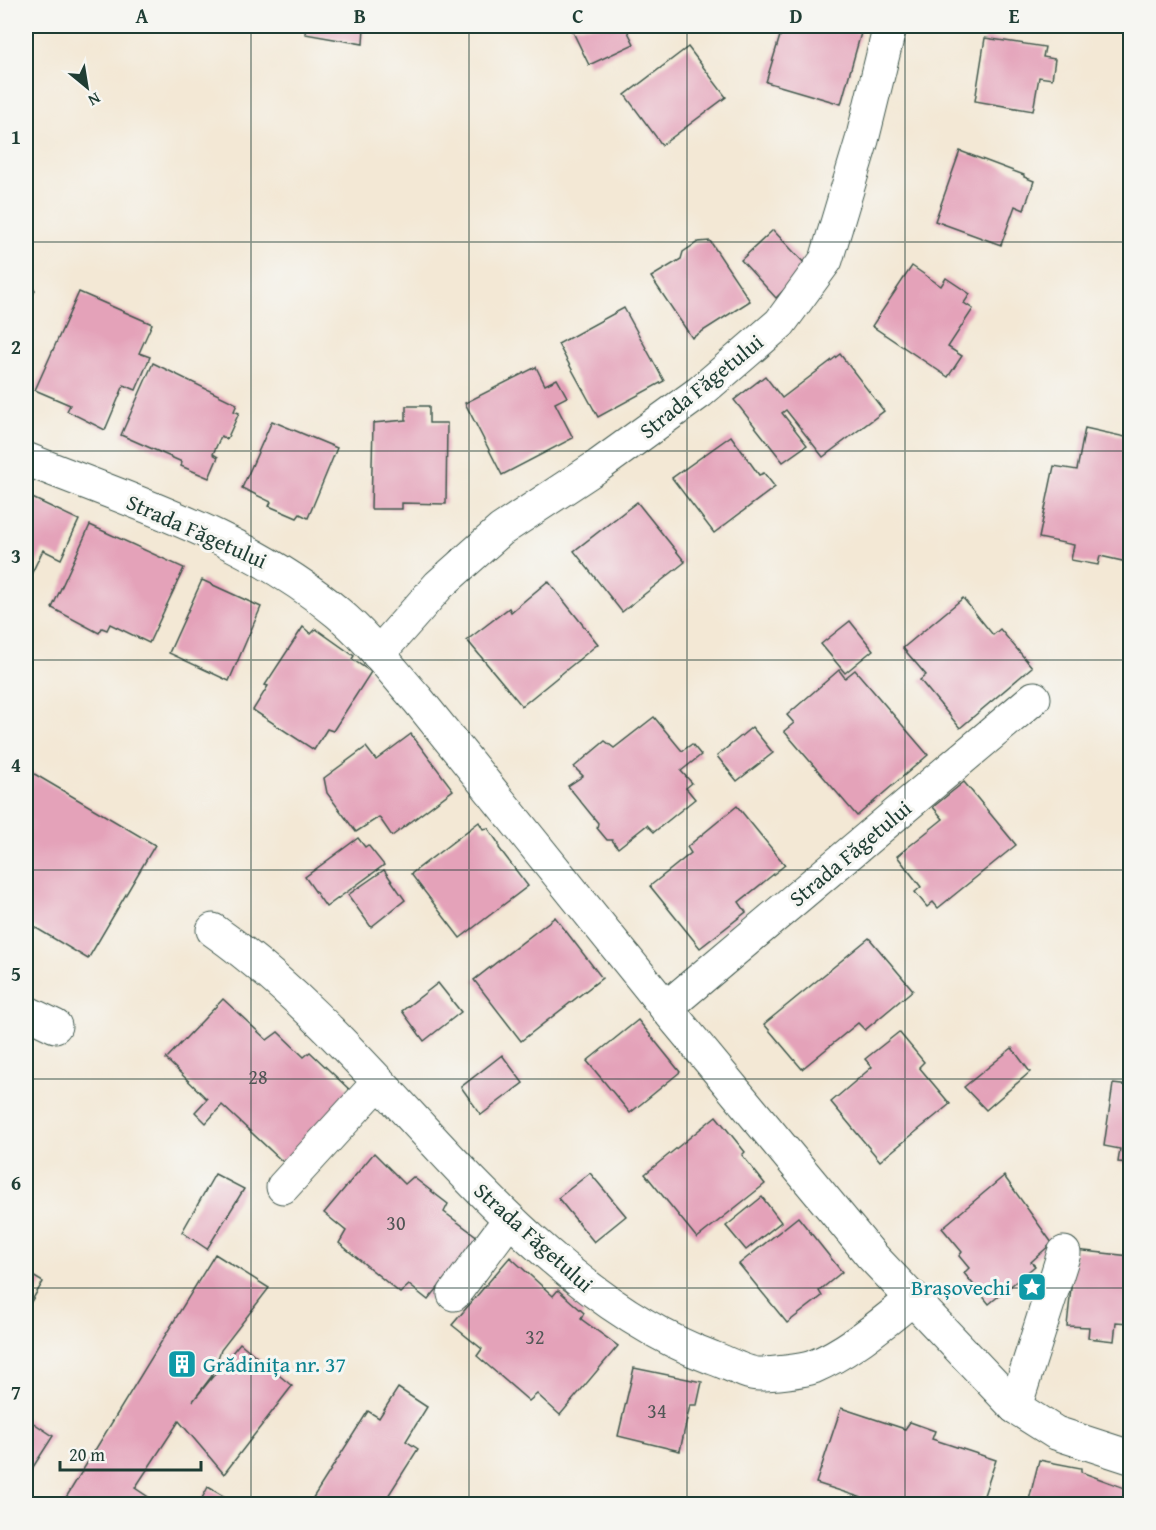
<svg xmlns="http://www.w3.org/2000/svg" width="1156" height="1530" viewBox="0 0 1156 1530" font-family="'Gentium Book Plus',serif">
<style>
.building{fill:#e4a2b9}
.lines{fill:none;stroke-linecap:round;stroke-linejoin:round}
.minor-casing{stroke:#3f574c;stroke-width:35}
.minor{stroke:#fff;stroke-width:33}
.grid{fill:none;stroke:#1f3d34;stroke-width:1.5;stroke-opacity:0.55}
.labels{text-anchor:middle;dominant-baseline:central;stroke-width:6;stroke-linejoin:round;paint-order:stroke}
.number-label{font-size:20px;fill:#505655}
.street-label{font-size:22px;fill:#1f3d34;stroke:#f6f6f2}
.culture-label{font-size:22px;fill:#0d838f;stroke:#f6f6f2;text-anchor:end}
.neatline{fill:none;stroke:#1f3d34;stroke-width:2}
.grid-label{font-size:20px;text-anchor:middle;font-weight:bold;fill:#1f3d34}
</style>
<rect width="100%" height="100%" fill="#f6f6f2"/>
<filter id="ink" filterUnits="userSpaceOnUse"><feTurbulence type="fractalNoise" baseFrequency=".0167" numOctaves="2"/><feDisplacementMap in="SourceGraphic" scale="12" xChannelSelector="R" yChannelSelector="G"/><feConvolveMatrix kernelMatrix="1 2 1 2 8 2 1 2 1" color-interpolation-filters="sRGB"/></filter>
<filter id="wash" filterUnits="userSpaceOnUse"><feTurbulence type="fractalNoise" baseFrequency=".008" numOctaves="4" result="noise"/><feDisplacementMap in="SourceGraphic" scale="24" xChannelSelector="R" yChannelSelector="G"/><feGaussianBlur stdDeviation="1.35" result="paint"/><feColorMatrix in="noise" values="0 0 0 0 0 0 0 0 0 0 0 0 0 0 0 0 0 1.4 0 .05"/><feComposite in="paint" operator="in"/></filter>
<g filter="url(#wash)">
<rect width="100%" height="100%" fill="#f3e8d5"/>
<g id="blocks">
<g class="building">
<path d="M306,26H364L363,44L305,34Z"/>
<path d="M570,26H625L634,44L589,65Z"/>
<path d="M783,26H835L861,33L841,104L766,82Z"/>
<path d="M985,38L1045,47L1043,57L1055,59L1052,79L1039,77L1033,111L975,101Z"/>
<path d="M688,47L726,97L662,145L625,95Z"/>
<path d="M960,151L1024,175V177L1034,181L1024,210L1015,206L1001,245L935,221Z"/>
<path d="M773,230L807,266L776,298L741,260Z"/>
<path d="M710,241L750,301L692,338L651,277L681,259L683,252L698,242Z"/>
<path d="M912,266L941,286L946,278L970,294L964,303L973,309L948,347L962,356L948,377L872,326Z"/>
<path d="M26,285L35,290L26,311L30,312L26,323Z"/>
<path d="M79,292L152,324L139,353L150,357L136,390L124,385L105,430L67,411L70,405L35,390Z"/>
<path d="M624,308L664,381L598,417L558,344Z"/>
<path d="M840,354L884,411L823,457L786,410L782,413L807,445L783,462L734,400L765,376L782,398Z"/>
<path d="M153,363L237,404L234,411L239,413L227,439L221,436L213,454L218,457L209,478L181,466L182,462L121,435Z"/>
<path d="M536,367L545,385L557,379L567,397L555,403L573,438L502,475L465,403Z"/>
<path d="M406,406H429V423H447L446,504L402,503V509H371L373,423L406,420Z"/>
<path d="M272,421L337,448L308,518L300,514L297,518L269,506L271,502L242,488Z"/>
<path d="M1085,428L1130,438V546L1127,562L1100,556L1098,565L1071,560L1074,545L1039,538L1054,466L1077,470Z"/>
<path d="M731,436L759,475L764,473L775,487L714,533L672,478Z"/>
<path d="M26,495L79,520L61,559L43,550L26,585Z"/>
<path d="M637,502L685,562L622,612L574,551Z"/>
<path d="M90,525L184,568L149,643L110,624L107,630L102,628L99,633L52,608Z"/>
<path d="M202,580L261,607L229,681L169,653Z"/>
<path d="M548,581L598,644L522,706L467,640L509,608L511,612Z"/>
<path d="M963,598L993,635L1000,629L1032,667L960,728L920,680L926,675L903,648Z"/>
<path d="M850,621L873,650L845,673L821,644Z"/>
<path d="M303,627L311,634L316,629L354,656L352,659L371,672L333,731L327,729L314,750L253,710L268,686L265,685Z"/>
<path d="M839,670L845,678L855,670L928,755L857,816L784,731L794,723L787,715Z"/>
<path d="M654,717L682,751L692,744L701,755L681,771L692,783L686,788L695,799L654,832L647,825L618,848L612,840H607L597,828L598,823L568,786L583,776L574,767L605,741L614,748Z"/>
<path d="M752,727L773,753L737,781L717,756Z"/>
<path d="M411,734L453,790L392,836L379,817L356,832L327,793L324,778L366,747L376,760Z"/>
<path d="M26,769L155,845L88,959L26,922Z"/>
<path d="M964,782L1016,845L938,908L933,902L927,907L915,892L921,887L897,856L943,819L933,807Z"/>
<path d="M737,806L785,865L739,902L746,912L700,948L650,886L691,853L687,847Z"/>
<path d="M479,822L483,829L488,828L499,844V848L528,886L460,938L411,874Z"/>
<path d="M358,838L365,847L368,845L384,865L326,907L305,877Z"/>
<path d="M384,870L405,900L371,927L348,895Z"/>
<path d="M555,917L602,978L521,1041L474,980Z"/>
<path d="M869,938L913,990L865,1030L858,1023L802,1069L764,1024Z"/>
<path d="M438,983L461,1012L424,1041L402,1011Z"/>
<path d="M223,999L267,1040L278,1032L304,1057L310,1052L352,1092L284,1163L222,1105L206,1123L195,1112L207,1099L166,1059Z"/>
<path d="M638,1020L680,1072L630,1113L587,1061Z"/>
<path d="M899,1032L924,1062L919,1067L950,1104L880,1161L831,1102L872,1067L865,1059Z"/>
<path d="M1012,1048L1030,1072L986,1110L964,1087Z"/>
<path d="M502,1055L523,1083L481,1115L461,1087Z"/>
<path d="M1113,1084L1130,1086V1163L1118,1162L1120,1149L1104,1146Z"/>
<path d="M716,1116L745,1152L742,1155L765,1184L697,1238L645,1174Z"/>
<path d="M374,1153L405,1184L413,1177L448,1204L444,1212L479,1238L428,1300L409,1285L400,1293L339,1243L346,1231L324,1213Z"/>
<path d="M590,1173L626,1216L594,1242L558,1198Z"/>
<path d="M215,1174L244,1189L207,1249L182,1232Z"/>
<path d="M1004,1176L1052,1243L1031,1262L1035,1266L989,1304L964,1273L969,1268L959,1256L962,1252L942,1228Z"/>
<path d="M762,1197L781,1222L746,1250L726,1226Z"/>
<path d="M798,1217L842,1272L819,1291L822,1296L787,1323L739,1264Z"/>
<path d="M1075,1250L1130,1256V1323L1116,1322L1114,1341L1088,1338L1089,1327L1067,1326Z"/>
<path d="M215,1254L269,1288L221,1350L211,1377L193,1401L240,1343L292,1386L224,1474L179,1421L135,1488L156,1502L154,1504H62Z"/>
<path d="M510,1257L553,1296L558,1290L584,1313L581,1319L618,1346L560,1415L537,1394L529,1401L477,1356L482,1349L452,1325Z"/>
<path d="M26,1272L43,1282L26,1310Z"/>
<path d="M634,1368L702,1382L697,1405H690L680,1451L618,1436Z"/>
<path d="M398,1388L427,1407L406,1441L418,1449L383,1504H309L368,1411L379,1418Z"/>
<path d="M841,1408L905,1429L910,1422L935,1431L932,1439L996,1460L981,1504H881L816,1483Z"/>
<path d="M26,1418L53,1436L26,1478Z"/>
<path d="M1039,1460L1081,1468V1472L1130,1490V1504H1028Z"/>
<path d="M208,1487L237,1504H199Z"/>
</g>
</g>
</g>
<g filter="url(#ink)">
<use href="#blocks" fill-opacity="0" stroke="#3f574c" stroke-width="1.5"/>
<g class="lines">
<g class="minor-casing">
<g id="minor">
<path d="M26,459C133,502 248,537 338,613C368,638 392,671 418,700L666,1008L871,1255L1015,1407L1056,1433L1130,1457"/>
<path d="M378,654L439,585L501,530L598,466L700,392L780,323L826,260L862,140L890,26"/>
<path d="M213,930C340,1019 431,1153 548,1254C597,1297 651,1335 713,1358C725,1362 747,1374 759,1374C772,1374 802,1371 813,1367C851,1351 882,1323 914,1298"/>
<path d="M666,1008L1034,698"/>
<path d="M26,1012L55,1026"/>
<path d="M283,1187L378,1083"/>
<path d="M454,1294L509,1220"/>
<path d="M1015,1407L1064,1253"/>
</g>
</g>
<use href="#minor" class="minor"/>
</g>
</g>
<path class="grid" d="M251,26V1504M469,26V1504M687,26V1504M905,26V1504M26,242H1130M26,451H1130M26,660H1130M26,870H1130M26,1079H1130M26,1288H1130"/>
<defs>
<g id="sight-square" transform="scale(1.5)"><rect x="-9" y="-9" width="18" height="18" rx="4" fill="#0f9aa8" stroke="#f6f6f2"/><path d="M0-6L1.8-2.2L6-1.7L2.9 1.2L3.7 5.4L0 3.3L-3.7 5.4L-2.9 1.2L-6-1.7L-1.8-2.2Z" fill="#fff"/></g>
<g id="building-square" transform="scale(1.5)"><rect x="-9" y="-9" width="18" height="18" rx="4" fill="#0f9aa8" stroke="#f6f6f2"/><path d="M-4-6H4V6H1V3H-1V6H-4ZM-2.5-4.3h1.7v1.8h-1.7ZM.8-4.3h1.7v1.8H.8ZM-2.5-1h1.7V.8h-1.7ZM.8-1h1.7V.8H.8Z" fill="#fff"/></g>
</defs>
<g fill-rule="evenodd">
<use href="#sight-square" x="1032" y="1287"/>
<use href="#building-square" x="182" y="1364"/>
</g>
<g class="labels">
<g class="number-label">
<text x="258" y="1076">28</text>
<text x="396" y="1222">30</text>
<text x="535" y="1336">32</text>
<text x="657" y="1410">34</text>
</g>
<g class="street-label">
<text transform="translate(701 386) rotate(-39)">Strada Făgetului</text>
<text transform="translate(197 531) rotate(24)">Strada Făgetului</text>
<text transform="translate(850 853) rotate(-40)">Strada Făgetului</text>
<text transform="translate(534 1237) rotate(42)">Strada Făgetului</text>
</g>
<g class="culture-label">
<text x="1011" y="1287">Brașovechi</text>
<text x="203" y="1364" text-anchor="start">Grădinița nr. 37</text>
</g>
</g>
<rect width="1156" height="1530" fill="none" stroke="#f6f6f2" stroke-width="66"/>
<g transform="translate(87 87) rotate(150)" stroke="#f6f6f2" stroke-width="4.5" paint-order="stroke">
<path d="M0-4.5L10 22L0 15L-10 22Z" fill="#1f3d34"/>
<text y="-9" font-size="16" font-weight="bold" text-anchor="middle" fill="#1f3d34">N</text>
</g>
<path d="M60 1461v9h141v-9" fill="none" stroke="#1f3d34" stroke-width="3"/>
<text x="69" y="1461" font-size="18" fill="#1f3d34" stroke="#f6f6f2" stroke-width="4.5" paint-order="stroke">20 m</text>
<rect x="33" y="33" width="1090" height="1464" class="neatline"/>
<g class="grid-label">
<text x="142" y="23">A</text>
<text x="360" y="23">B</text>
<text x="578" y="23">C</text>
<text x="796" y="23">D</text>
<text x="1014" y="23">E</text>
<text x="16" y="144">1</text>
<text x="16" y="354">2</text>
<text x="16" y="563">3</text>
<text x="16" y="772">4</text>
<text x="16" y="981">5</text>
<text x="16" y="1190">6</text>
<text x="16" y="1399">7</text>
</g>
</svg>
